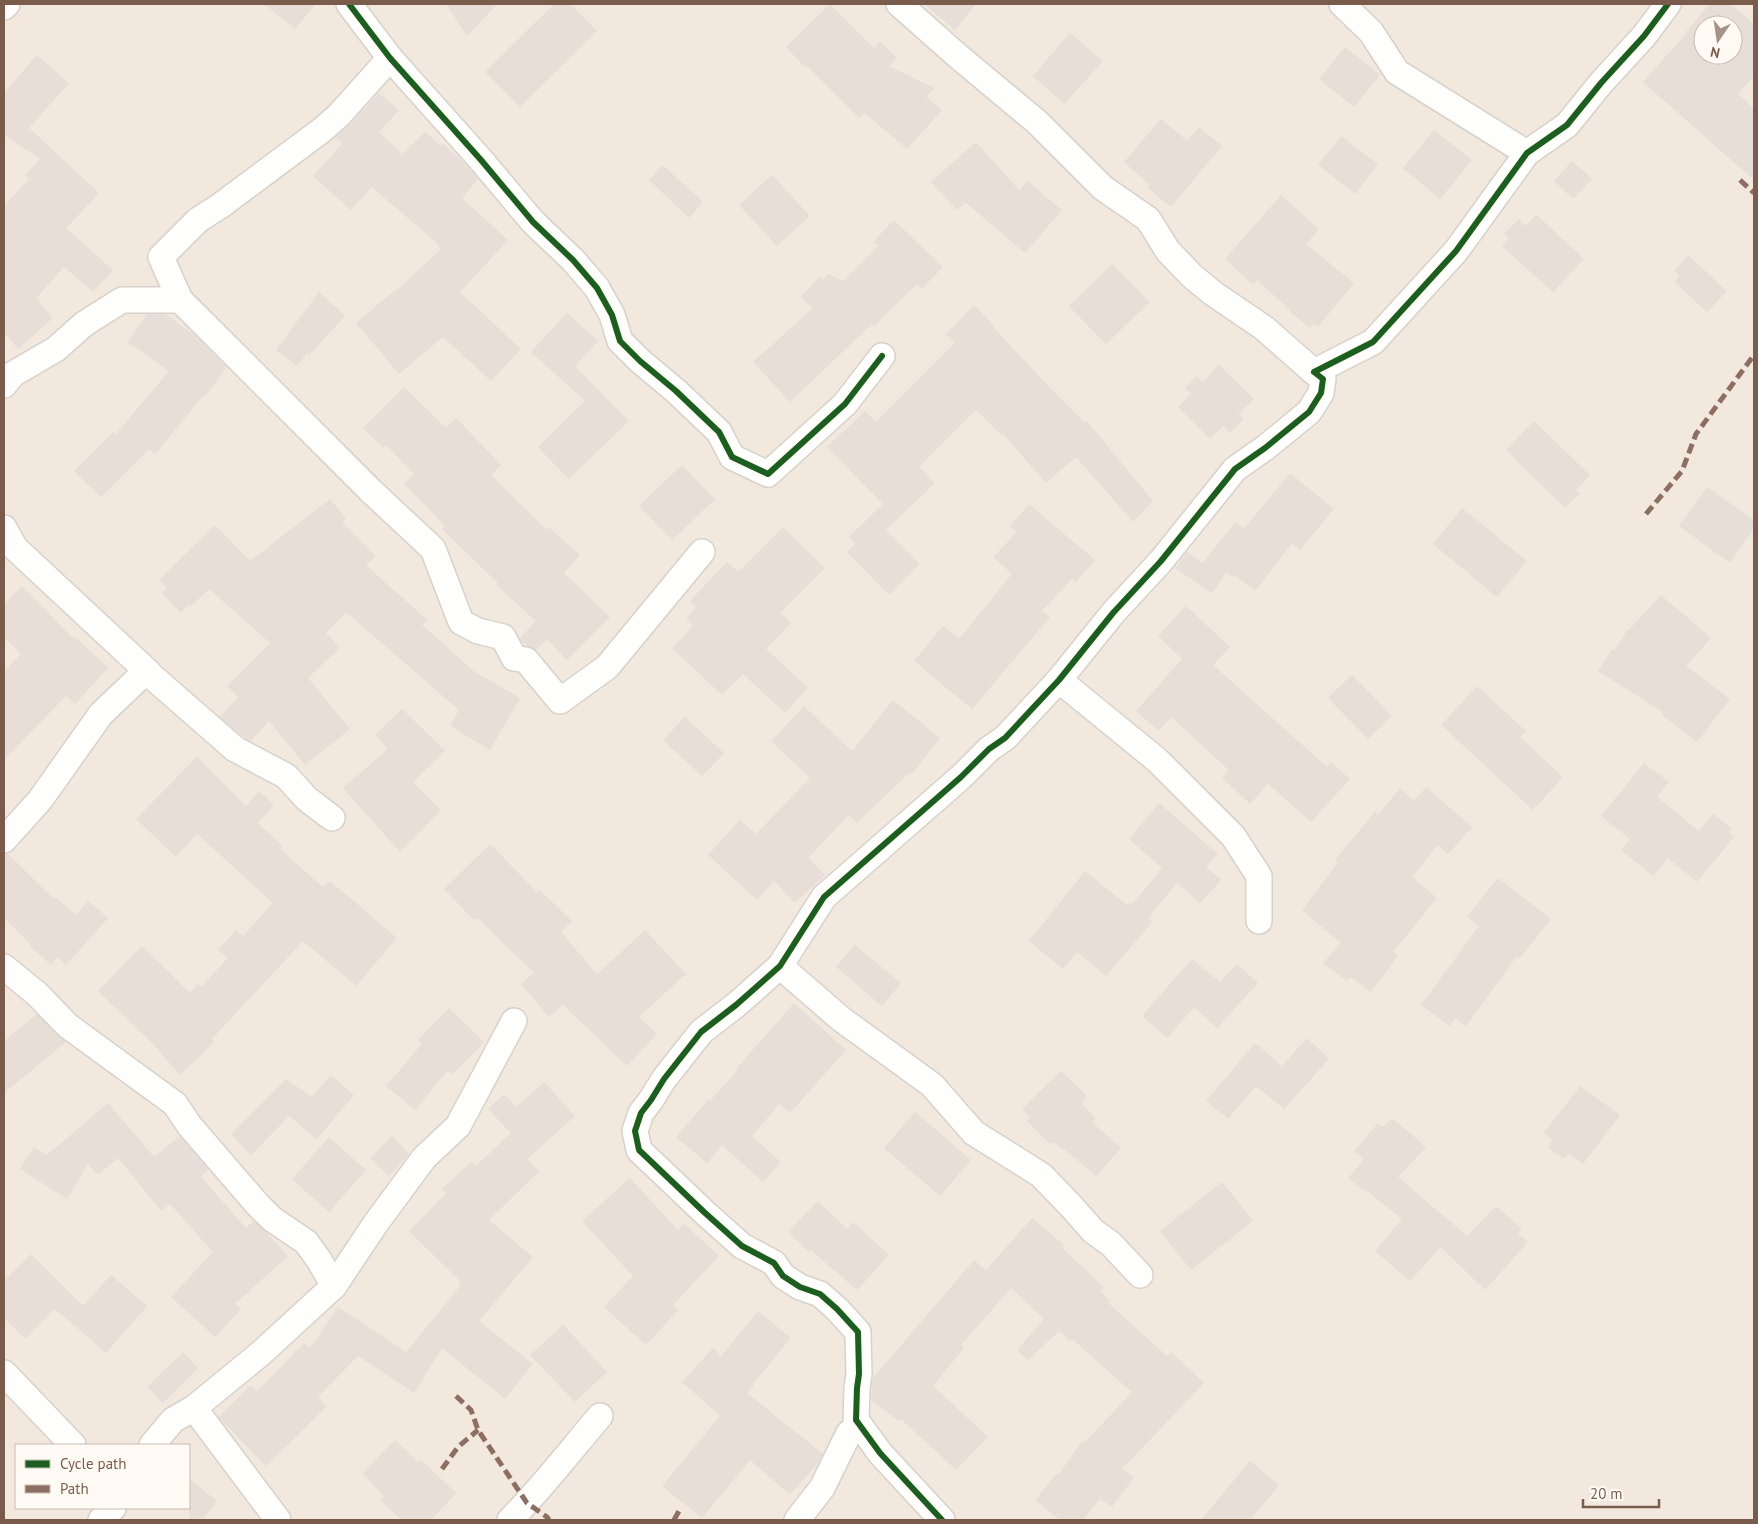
<svg xmlns="http://www.w3.org/2000/svg" width="1758" height="1524" viewBox="0 0 1758 1524" font-family="'PT Sans',sans-serif">
<style>
.residential{fill:#f2e8de;fill-rule:evenodd}
.building{fill:#e6ded7;fill-rule:evenodd}
.lines{fill:none;stroke-linecap:round;stroke-linejoin:round}
.minor-casing{stroke:#d7d1cb;stroke-width:28}
.minor{stroke:#fefefd;stroke-width:25}
.quiet{stroke:#8d6e63;stroke-width:5;stroke-dasharray:10 5;stroke-linecap:butt}
.cycleway-casing{stroke:#fffaf3;stroke-width:9}
.cycleway{stroke:#1b5e20;stroke-width:6}
</style>
<rect width="100%" height="100%" fill="#f9f5f0"/>
<path class="residential" d="M4,4H1754V1520H4ZM1703,25H1733V55H1703ZM16,1445H189V1508H16Z"/>
<g class="building">
<path d="M264,4H316L295,29Z"/>
<path d="M446,4H497L467,36Z"/>
<path d="M554,4H570L597,31L520,107L485,72Z"/>
<path d="M830,4L874,48L880,41L897,58L889,66L934,88L926,97L942,110L907,149L865,113L859,118L807,66L806,68L786,47Z"/>
<path d="M924,4H976L955,30Z"/>
<path d="M1710,4H1730L1754,24V76L1738,94L1754,109V180L1643,82L1686,34L1685,33ZM1703,25H1733V55H1703Z"/>
<path d="M1070,33L1103,61L1064,104L1033,76Z"/>
<path d="M1345,47L1380,75L1354,107L1319,79Z"/>
<path d="M37,55L69,83L29,128L99,193L66,228L113,270L93,292L64,267L36,298L53,318L18,349L4,332V206L29,179L25,175L40,159L4,135V93Z"/>
<path d="M379,93L399,110L379,132L402,154L425,132L441,146L443,144L465,164L478,179L462,198L508,240L460,292L521,349L491,381L443,337L399,374L356,323L394,291L395,292L441,249L438,246L439,245L372,187L351,210L313,176L343,143L335,138L350,125Z"/>
<path d="M1161,119L1187,141L1199,127L1222,146L1171,207L1148,188L1150,185L1124,162Z"/>
<path d="M1434,130L1472,160L1440,199L1403,168Z"/>
<path d="M1341,136L1378,164L1355,194L1318,165Z"/>
<path d="M976,142L1019,190L1027,181L1062,210L1025,253L966,203L957,210L931,182Z"/>
<path d="M1572,161L1592,179L1573,199L1554,181Z"/>
<path d="M663,165L703,202L689,218L649,180Z"/>
<path d="M772,175L810,216L777,246L739,205Z"/>
<path d="M1281,195L1319,229L1306,244L1354,283L1318,327L1314,324L1310,328L1290,312L1291,311L1257,280L1253,285L1225,259Z"/>
<path d="M1536,214L1584,259L1553,292L1502,246L1509,239L1504,234L1519,219L1526,226Z"/>
<path d="M894,220L943,267L922,289L917,284L874,326L872,324L790,402L753,362L813,308L801,297L820,276L823,279L828,274L843,281L878,246L873,242Z"/>
<path d="M1688,255L1727,291L1707,312L1675,282L1680,276L1674,271Z"/>
<path d="M1112,264L1150,302L1106,344L1069,306Z"/>
<path d="M319,292L345,316L309,355L307,353L297,366L276,350Z"/>
<path d="M974,305L994,326L993,327L1052,390L1085,423L1087,421L1153,501L1133,522L1076,457L1046,483L1002,433L1001,435L976,410L919,467L935,483L886,530L920,564L889,595L847,552L855,544L849,537L883,504L827,447L865,411L876,422L955,343L946,334Z"/>
<path d="M567,313L598,341L575,366L629,421L569,479L538,447L585,401L531,352Z"/>
<path d="M147,314H165L196,336L226,367L205,397L204,395L155,454L149,449L101,497L74,471L113,432L115,435L169,371L128,342Z"/>
<path d="M1219,365L1254,399L1238,414L1244,419L1230,433L1223,426L1210,439L1178,407L1191,394L1185,388L1197,376L1203,382Z"/>
<path d="M404,387L446,428L456,418L501,465L491,475L546,529L548,527L580,555L564,573L610,617L567,660L547,639L536,650L526,645L521,641L520,638L536,621L496,585L498,583L442,529L445,526L404,484L414,474L386,445L383,448L363,428Z"/>
<path d="M1534,421L1590,475L1576,490L1580,493L1565,508L1506,450Z"/>
<path d="M682,465L715,499L672,540L639,506Z"/>
<path d="M1290,473L1334,509L1300,550L1292,543L1255,591L1234,575L1232,577L1226,573L1212,593L1175,568L1187,552L1203,563L1235,522L1244,529Z"/>
<path d="M1707,487L1754,520V528L1730,563L1679,526Z"/>
<path d="M330,499L346,519L342,522L376,556L366,565L427,620L422,625L475,672L520,698L490,750L450,726L459,710L346,612L326,633L340,648L308,678L350,729L305,765L269,721L251,741L245,738L220,717L238,697L227,686L270,643L209,589L190,607L188,605L181,613L162,593L167,588L159,580L215,525L250,561Z"/>
<path d="M1029,504L1095,560L1076,582L1072,579L1042,611L1050,617L972,709L914,661L943,626L959,639L1012,574L993,557L1017,532L1010,526Z"/>
<path d="M1462,508L1527,561L1497,597L1433,544Z"/>
<path d="M783,527L825,568L780,613L791,623L766,649L808,688L785,713L743,674L722,695L672,648L693,626L686,619L696,607L690,601L727,562L738,572Z"/>
<path d="M22,586L73,638L75,637L108,668L75,704L66,696L4,760V672L21,654L4,637V604Z"/>
<path d="M1661,595L1711,638L1686,666L1730,699L1697,742L1661,714L1663,712L1598,671L1612,649L1614,651L1628,629L1629,630Z"/>
<path d="M1186,606L1230,647L1213,665L1327,767L1331,762L1350,779L1311,822L1268,784L1250,804L1222,778L1229,770L1171,717L1159,731L1136,711L1182,659L1158,636Z"/>
<path d="M1352,675L1392,716L1368,739L1328,698Z"/>
<path d="M1477,686L1526,731L1520,737L1563,777L1533,810L1441,725Z"/>
<path d="M893,700L940,738L912,774L910,772L857,823L849,815L808,858L825,875L795,903L774,881L757,900L708,855L740,820L756,834L810,778L771,741L804,706L852,751Z"/>
<path d="M402,709L445,751L413,782L441,810L400,852L343,788L388,749L375,735Z"/>
<path d="M685,717L724,753L702,776L663,740Z"/>
<path d="M197,757L246,806L259,791L274,805L258,823L283,846L280,849L323,887L330,881L397,938L356,986L303,941L212,1039L214,1042L180,1075L152,1043L98,991L142,946L190,993L198,984L201,987L228,958L218,950L236,930L243,936L273,903L197,834L176,857L136,819Z"/>
<path d="M1644,763L1669,782L1657,797L1699,831L1713,814L1732,829L1729,833L1734,837L1697,882L1668,858L1653,876L1621,850L1630,839L1601,816Z"/>
<path d="M1426,787L1472,827L1448,854L1438,845L1412,877L1437,898L1393,952L1398,956L1371,992L1351,977L1347,981L1323,963L1341,943L1302,910L1338,862L1335,860L1375,812L1378,815L1400,788L1414,801Z"/>
<path d="M1159,803L1218,854L1206,867L1221,880L1200,903L1177,883L1148,918L1152,922L1106,976L1077,952L1063,969L1029,941L1085,871L1127,905L1129,903L1131,905L1159,873L1158,872L1162,868L1129,839Z"/>
<path d="M490,844L537,892L540,890L572,921L561,932L597,974L645,930L686,974L639,1017L657,1034L627,1066L563,1005L549,1017L521,984L534,973L478,918L475,921L444,889Z"/>
<path d="M4,854H8L54,899L55,897L76,915L88,901L108,918L66,965L57,957L51,965L29,945L30,944L4,918Z"/>
<path d="M1498,878L1551,919L1520,958L1517,956L1466,1026L1455,1018L1450,1026L1421,1005L1479,926L1467,917Z"/>
<path d="M855,945L901,983L882,1006L836,967Z"/>
<path d="M1192,959L1220,982L1237,964L1258,983L1217,1028L1194,1007L1167,1038L1142,1016Z"/>
<path d="M794,1003L846,1050L790,1113L779,1104L752,1136L781,1162L763,1182L722,1145L707,1163L676,1137L708,1100L710,1101L738,1070L736,1069Z"/>
<path d="M449,1008L484,1042L453,1074L448,1070L415,1110L386,1086L422,1044L418,1040Z"/>
<path d="M37,1014L66,1042L4,1093V1041Z"/>
<path d="M1307,1038L1329,1059L1284,1109L1256,1086L1228,1119L1206,1101L1255,1043L1282,1066Z"/>
<path d="M1061,1071L1086,1095L1084,1097L1086,1098L1081,1103L1096,1118L1092,1122L1121,1148L1096,1176L1064,1149L1063,1150L1054,1142L1051,1145L1027,1121L1030,1117L1022,1109Z"/>
<path d="M331,1075L354,1095L317,1139L289,1116L251,1155L231,1134L286,1079L312,1097Z"/>
<path d="M544,1082L575,1116L527,1159L539,1171L489,1220L533,1257L479,1321L533,1364L505,1399L442,1348L414,1393L358,1356L318,1397L327,1406L266,1466L218,1417L251,1385L257,1391L304,1343L310,1348L338,1307L406,1352L461,1285L458,1283L460,1281L409,1231L446,1193L442,1189L471,1162L476,1166L511,1133L488,1109L504,1094L516,1107Z"/>
<path d="M1580,1086L1620,1115L1583,1164L1569,1153L1564,1159L1548,1147L1553,1140L1544,1133Z"/>
<path d="M108,1103L154,1157L180,1136L208,1169L201,1177L246,1228L254,1221L268,1234L288,1256L235,1304L241,1309L215,1337L171,1297L213,1252L170,1204L161,1211L118,1158L98,1175L88,1164L67,1199L20,1169L34,1147L47,1155Z"/>
<path d="M915,1112L971,1160L940,1196L884,1148Z"/>
<path d="M1392,1118L1426,1147L1398,1177L1467,1236L1496,1206L1522,1229L1518,1234L1528,1242L1485,1290L1441,1247L1410,1281L1375,1251L1402,1219L1366,1190L1364,1191L1348,1178L1364,1159L1354,1151L1378,1123L1383,1127Z"/>
<path d="M392,1136L409,1154L389,1176L370,1158Z"/>
<path d="M329,1137L366,1170L329,1212L292,1179Z"/>
<path d="M630,1178L678,1230L684,1224L719,1256L673,1305L678,1310L646,1345L604,1307L633,1276L582,1221Z"/>
<path d="M1222,1182L1253,1221L1191,1270L1160,1231Z"/>
<path d="M818,1201L847,1229L853,1222L889,1255L857,1290L811,1250L809,1252L788,1232Z"/>
<path d="M1032,1218L1064,1245L1062,1248L1104,1287L1100,1291L1110,1301L1108,1303L1167,1356L1171,1352L1204,1383L1122,1469L1134,1477L1112,1507L1100,1499L1083,1520H1060L1035,1500L1057,1473L1059,1474L1083,1440L1085,1442L1132,1392L1072,1339L1070,1341L1059,1331L1028,1360L1017,1350L1044,1319L1011,1288L961,1345L964,1348L933,1386L988,1437L956,1470L901,1419L899,1421L871,1400L873,1378L974,1260L986,1270Z"/>
<path d="M31,1254L83,1306L111,1275L147,1306L106,1353L55,1309L25,1339L4,1318V1281Z"/>
<path d="M758,1311L791,1338L753,1384L754,1385L747,1393L823,1454L818,1463L790,1495L750,1460L702,1518L662,1486L720,1416L682,1382L713,1348L721,1356Z"/>
<path d="M563,1325L607,1372L575,1402L530,1355Z"/>
<path d="M183,1352L198,1368L163,1403L147,1387Z"/>
<path d="M395,1440L418,1462L420,1459L456,1493L431,1520H402L381,1501L384,1497L363,1473Z"/>
<path d="M1250,1461L1279,1485L1250,1520H1201Z"/>
<path d="M189,1479L217,1501L202,1520H189Z"/>
</g>
<g class="lines">
<g class="minor-casing">
<g id="minor">
<path d="M349,4L390,58L481,160L533,222L573,260L597,288L612,315L620,341L640,361L676,391L719,432L732,457L768,474L845,404L882,356"/>
<path d="M899,4L959,57L1037,122L1103,188L1148,219L1168,251L1192,276L1214,294L1264,328L1314,372"/>
<path d="M1342,4L1371,32L1397,72L1527,153"/>
<path d="M4,7L7,4"/>
<path d="M180,300L371,491L433,549L461,622L478,631L503,637L514,658L526,660L560,701L607,667L702,552"/>
<path d="M4,385L13,374L56,349L84,324L122,300H180L161,257L198,220L220,206L322,130L339,115L390,58"/>
<path d="M4,528L15,548L148,672"/>
<path d="M148,672L139,665L235,749L286,776L307,799L332,818"/>
<path d="M1059,680L1157,760L1233,836L1259,876V921"/>
<path d="M4,840L40,800L101,714L142,675L148,672"/>
<path d="M780,966L841,1019L932,1085L974,1133L1041,1175L1071,1206L1093,1231L1111,1244L1140,1275"/>
<path d="M4,967L37,994L68,1026L175,1104L189,1125L257,1204L272,1219L306,1242L319,1260L334,1286"/>
<path d="M4,1373L73,1445"/>
<path d="M194,1408L278,1520"/>
<path d="M152,1445L173,1420L194,1408L260,1354L334,1286L376,1223L424,1158L458,1126L514,1021"/>
<path d="M101,1520L113,1508"/>
<path d="M510,1520C542,1488 570,1451 600,1416"/>
<path d="M797,1520L822,1488L849,1433"/>
<path d="M942,1520L880,1453L856,1420L857,1388L859,1374L858,1332L837,1309L820,1294L800,1287L783,1276L774,1263L742,1246L704,1212L639,1150L635,1131L641,1113L651,1100L664,1079L701,1032L736,1005L780,966L824,897L961,777L989,749L1005,738L1059,680L1113,613L1161,561L1235,469L1265,448L1309,412L1321,393L1323,379L1314,372L1373,342L1456,251L1527,153L1567,125L1601,83L1644,36L1668,4"/>
</g>
</g>
<use href="#minor" class="minor"/>
<g class="quiet">
<path d="M1740,180L1754,193"/>
<path d="M1646,514L1682,471L1696,434L1754,355"/>
<path d="M456,1396L471,1410L478,1430L527,1503L547,1517L549,1520"/>
<path d="M442,1469L458,1447L478,1430"/>
<path d="M674,1520L679,1511"/>
</g>
<g class="cycleway-casing">
<g id="cycleway">
<path d="M349,4L390,58L481,160L533,222L573,260L597,288L612,315L620,341L640,361L676,391L719,432L732,457L768,474L845,404L882,356"/>
<path d="M942,1520L880,1453L856,1420L857,1388L859,1374L858,1332L837,1309L820,1294L800,1287L783,1276L774,1263L742,1246L704,1212L639,1150L635,1131L641,1113L651,1100L664,1079L701,1032L736,1005L780,966L824,897L961,777L989,749L1005,738L1059,680L1113,613L1161,561L1235,469L1265,448L1309,412L1321,393L1323,379L1314,372L1373,342L1456,251L1527,153L1567,125L1601,83L1644,36L1668,4"/>
</g>
</g>
<use href="#cycleway" class="cycleway"/>
</g>
<rect width="1758" height="1524" fill="none" stroke="#7a5c4d" stroke-width="10"/>
<rect x="15" y="1444" width="175" height="65" fill="#fffaf3" stroke="#cabbb1"/>
<rect x="25" y="1460" width="25" height="8" fill="#1b5e20" stroke="#cabbb1"/>
<text x="60" y="1469" font-size="15" fill="#7a5c4d">Cycle path</text>
<rect x="25" y="1485" width="25" height="8" fill="#8d6e63" stroke="#cabbb1"/>
<text x="60" y="1494" font-size="15" fill="#7a5c4d">Path</text>
<g transform="translate(1718 40) rotate(193)"><circle r="24" fill="#fffaf3" stroke="#cabbb1"/>
<path d="M0-4L9 19L0 12L-9 19Z" fill="#a69286"/>
<text y="-8" font-size="14" font-weight="bold" text-anchor="middle" fill="#7a5c4d">N</text>
</g>
<path d="M1583 1499v8h76v-8" fill="none" stroke="#7a5c4d" stroke-width="2.5"/>
<text x="1590" y="1499" font-size="15" fill="#7a5c4d" stroke="#fffaf3" stroke-width="4" paint-order="stroke">20 m</text>
</svg>
